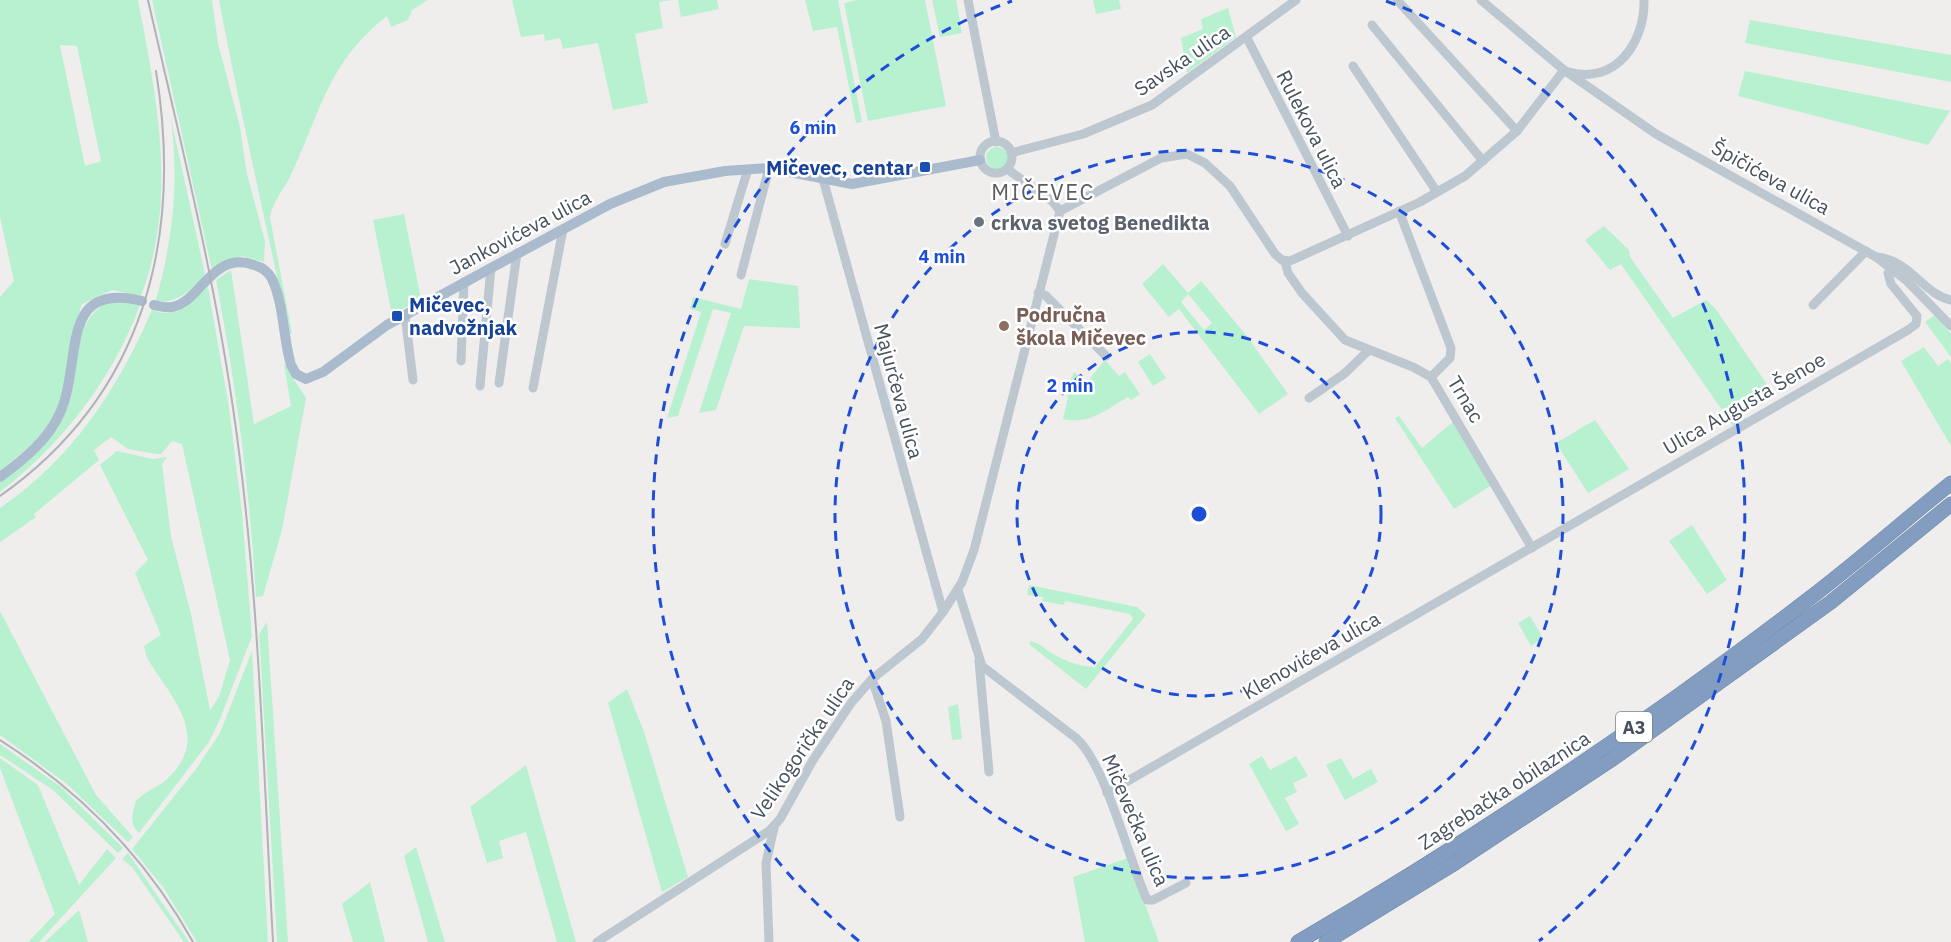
<svg xmlns="http://www.w3.org/2000/svg" width="1951" height="942" viewBox="0 0 1951 942" font-family="'IBM Plex Sans',sans-serif">
<style>
.green{fill:#b8f1d0;fill-rule:evenodd}
.lines{fill:none;stroke-linecap:round;stroke-linejoin:round}
.highway-casing{stroke:#6d88ab;stroke-width:15}
.minor{stroke:#bcc7d0;stroke-width:9}
.major{stroke:#abbbce;stroke-width:10}
.highway{stroke:#829dbf;stroke-width:14}
.rail{stroke:#afb2b8;stroke-width:2}
.ring{fill:none;stroke:#1d4ed8;stroke-width:3;stroke-dasharray:10 8}
.transit-dot{fill:#1a4fb4;stroke:#fff;stroke-width:2}
.worship-dot{fill:#6b7280;stroke:#fff;stroke-width:2}
.education-dot{fill:#8d6e63;stroke:#fff;stroke-width:2}
.labels{text-anchor:middle;dominant-baseline:central;stroke-width:5;stroke-linejoin:round;paint-order:stroke}
.shield{fill:#fff;stroke:#7c848c;stroke-width:1.5}
.shield-label{font-size:18px;font-weight:bold;fill:#44505b}
.street-label{font-size:20px;fill:#44505b;stroke:#fff}
.transit-label{font-size:20px;font-weight:bold;fill:#164399;stroke:#fff;text-anchor:end}
.worship-label{font-size:20px;font-weight:bold;fill:#5b616d;stroke:#fff;text-anchor:start}
.education-label{font-size:20px;font-weight:bold;fill:#785e54;stroke:#fff;text-anchor:start}
.quarter-label{font-size:22px;letter-spacing:1.5px;fill:#595d62;stroke:#fff}
.centre{fill:#1d4ed8;stroke:#fff;stroke-width:3}
.ring-label{font-size:18px;text-anchor:middle;font-weight:bold;fill:#1d4ed8;stroke:#fff;stroke-width:5;stroke-linejoin:round;paint-order:stroke}
</style>
<rect width="100%" height="100%" fill="#f0eded"/>
<g class="green">
<path d="M0,0H138C157,99 178,198 141,296L112,290L82,304C70,337 71,372 58,405C48,433 23,452 0,471V297L14,281L0,217ZM60,45L77,46L101,161L85,166Z"/>
<path d="M152,0H212L218,43L240,127L247,174L265,241L264,262L242,256L212,270Z"/>
<path d="M219,0H428L412,10L408,20L391,27L387,16C327,63 321,112 290,177C283,190 272,203 270,218L292,333L289,334C266,222 240,112 219,0Z"/>
<path d="M512,0H672L659,2L663,28L635,34L648,103L613,110L598,43L563,49L560,38L545,41L544,34L521,37Z"/>
<path d="M678,0H717L719,9L681,17Z"/>
<path d="M805,0H838L862,122L856,123L837,27L813,31Z"/>
<path d="M858,0H925L946,106L868,121L844,3Z"/>
<path d="M932,0H956L962,33L940,37Z"/>
<path d="M1093,0H1119L1121,9L1096,14Z"/>
<path d="M1228,8L1236,37L1187,73L1181,38L1203,29L1201,19Z"/>
<path d="M1750,20L1951,55V82L1745,43Z"/>
<path d="M1745,71L1950,111L1928,145L1738,96Z"/>
<path d="M171,119L205,274C195,287 174,307 156,300C173,239 179,183 171,119Z"/>
<circle cx="997" cy="158" r="11"/>
<path d="M404,214L421,299L392,315L373,220Z"/>
<path d="M1604,226L1629,250L1630,257L1673,318L1706,300L1715,308L1770,389L1738,408L1746,419L1733,426L1621,264L1610,270L1585,240Z"/>
<path d="M1163,264L1188,293L1201,281L1246,335L1288,394L1259,414L1179,309L1169,317L1142,284ZM1188,294L1212,323L1204,330L1181,302Z"/>
<path d="M231,270L254,424L291,406L284,364L306,398L282,530L263,596L256,597C250,491 236,385 216,280Z"/>
<path d="M749,279L798,286L800,328L744,326L716,410L699,413L731,313L713,309L678,416L667,418L701,312L690,309L693,297L741,309Z"/>
<path d="M208,287L229,407L242,513L252,636L220,719L209,742L139,833C129,823 132,814 136,801C145,791 157,788 166,780C213,737 172,699 147,658L144,646L161,635L135,573L148,560L100,465L117,451L153,459L167,457L162,464L171,536L191,614L210,710L219,697L230,660L182,444L172,441L161,454H156L128,449L111,437L94,450L99,460L34,514L36,517L0,542V508C72,459 118,389 152,310C178,320 190,303 208,287Z"/>
<path d="M109,301L140,305C112,380 63,443 0,492V482C23,461 53,441 66,412C84,372 65,326 109,301Z"/>
<path d="M1935,315L1951,334V357L1925,322Z"/>
<path d="M1924,347L1938,366L1948,359L1951,364V446L1901,361Z"/>
<path d="M1150,354L1166,378L1153,386L1138,362Z"/>
<path d="M1105,360L1119,376L1125,372L1140,394L1131,400L1128,397C1105,410 1090,425 1063,419L1068,397L1065,392L1074,372L1086,383Z"/>
<path d="M1399,416L1422,448L1454,421L1492,485L1454,509L1395,418Z"/>
<path d="M1595,420L1629,469L1588,493L1556,443Z"/>
<path d="M1692,525L1727,580L1707,594L1669,541Z"/>
<path d="M1029,585L1137,607L1146,615L1086,689L1029,644L1031,641C1040,643 1045,649 1053,654C1067,662 1079,666 1095,667L1133,619L1130,614L1065,601L1064,605L1042,601L1043,597L1027,595Z"/>
<path d="M0,611L96,795L133,837L128,842L67,784L0,735Z"/>
<path d="M1530,616L1543,638L1531,646L1518,623Z"/>
<path d="M267,622L288,942H277L260,648L259,634Z"/>
<path d="M252,651L268,942H197L163,887L132,849L196,769L220,733Z"/>
<path d="M627,689L644,732L688,877L662,892L608,703Z"/>
<path d="M958,704L962,739L952,740L948,707Z"/>
<path d="M0,744L61,787L123,848L118,853L53,790L0,755Z"/>
<path d="M1262,756L1270,770L1296,756L1308,776L1293,783L1297,792L1285,798L1299,824L1286,831L1249,764Z"/>
<path d="M0,758L38,785L79,885L107,849L116,858L39,942H28L55,914L0,768Z"/>
<path d="M1341,758L1353,779L1371,769L1378,782L1345,800L1326,765Z"/>
<path d="M526,765L576,942H557L526,832L499,841L503,858L487,863L470,807Z"/>
<path d="M416,847L445,942H428L404,856Z"/>
<path d="M128,853L189,942H184L132,867L122,859Z"/>
<path d="M1128,858L1159,942H1085L1073,877Z"/>
<path d="M370,882L385,942H353L342,904Z"/>
<path d="M79,910L88,942H45Z"/>
</g>
<g class="lines">
<g class="highway-casing">
<g id="highway">
<path d="M1298,942C1476,838 1647,723 1810,598C1858,561 1904,521 1951,483"/>
<path d="M1326,942L1455,863L1614,758L1831,602L1951,504"/>
</g>
</g>
<g class="minor">
<path d="M968,0L996,142"/>
<path d="M1397,0L1517,131"/>
<path d="M1481,0L1564,70L1656,134L1876,257L1907,281L1951,326"/>
<path d="M1372,25L1483,161"/>
<path d="M1247,38L1348,236"/>
<path d="M1353,66L1437,192"/>
<path d="M1569,72C1616,85 1645,42 1644,0"/>
<circle cx="996" cy="157" r="16"/>
<path d="M1011,153L1083,134L1152,105L1296,0"/>
<path d="M1007,169L1052,201L1060,211"/>
<path d="M823,179L943,612"/>
<path d="M1060,211L1161,158L1187,154L1205,163L1230,186L1275,254L1282,260L1290,261L1420,202L1465,176L1517,131L1564,70"/>
<path d="M1399,211L1451,348L1450,358L1431,377"/>
<path d="M725,244L748,169"/>
<path d="M1877,257C1910,260 1923,294 1951,300"/>
<path d="M1285,261L1288,273L1302,293L1345,340L1413,367L1431,377L1532,548"/>
<path d="M741,275L769,168"/>
<path d="M1038,293L1045,295L1106,356"/>
<path d="M1813,305L1866,251"/>
<path d="M405,315L413,380"/>
<path d="M461,361L464,282"/>
<path d="M499,383L517,253"/>
<path d="M480,386L491,268"/>
<path d="M533,388L563,229"/>
<path d="M1309,398L1344,374L1368,351"/>
<path d="M958,590L982,666L1076,738C1105,763 1129,860 1147,900H1153L1186,883"/>
<path d="M979,661L989,772"/>
<path d="M872,679L886,721L900,817"/>
<path d="M1107,793L1908,330L1916,324L1917,316L1891,284L1888,273L1892,268"/>
<path d="M597,942L769,831L780,819L813,760L851,703L872,679L922,639L943,612L962,582L974,550L1060,211"/>
<path d="M769,942L766,863L774,828"/>
</g>
<g class="major">
<path d="M154,305C159,306 166,308 172,307C201,302 212,250 254,265C262,267 268,271 272,279C284,304 283,338 291,365L296,374L306,379L323,372L387,325L491,268L610,204L664,182L725,171L769,168L852,184L980,160"/>
<path d="M0,477C23,460 48,440 60,413C83,363 57,280 142,301"/>
</g>
<use href="#highway" class="highway"/>
<g class="rail">
<path d="M148,0C179,135 213,270 233,408C259,584 263,764 273,942"/>
<path d="M0,496C145,394 183,238 156,71"/>
<path d="M0,740C80,791 147,859 193,942"/>
</g>
</g>
<g class="ring">
<circle cx="1199" cy="514" r="182"/>
<circle cx="1199" cy="514" r="364"/>
<path d="M859 941A546 546 0 0 1 1012 1M1386 1A546 546 0 0 1 1539 941"/>
</g>
<g class="transit-dot">
<rect x="919" y="161" width="12" height="12" rx="3"/>
<rect x="391" y="310" width="12" height="12" rx="3"/>
</g>
<circle class="worship-dot" cx="979" cy="222" r="6"/>
<circle class="education-dot" cx="1004" cy="326" r="6"/>
<g class="labels">
<rect class="shield" x="1616" y="712" width="36" height="30" rx="4.5"/>
<g class="shield-label">
<text x="1634" y="727">A3</text>
</g>
<g class="street-label">
<text transform="translate(1182 60) rotate(-34)">Savska ulica</text>
<text transform="translate(1312 129) rotate(63)">Rulekova ulica</text>
<text transform="translate(1771 177) rotate(29)">Špičićeva ulica</text>
<text transform="translate(520 232) rotate(-28)">Jankovićeva ulica</text>
<text transform="translate(899 391) rotate(75)">Majurčeva ulica</text>
<text transform="translate(1466 399) rotate(59)">Trnac</text>
<text transform="translate(1744 403) rotate(-30)">Ulica Augusta Šenoe</text>
<text transform="translate(1311 655) rotate(-30)">Klenovićeva ulica</text>
<text transform="translate(802 748) rotate(-56)">Velikogorička ulica</text>
<text transform="translate(1504 790) rotate(-33)">Zagrebačka obilaznica</text>
<text transform="translate(1136 820) rotate(67)">Mičevečka ulica</text>
</g>
<g class="transit-label">
<text x="913" y="167">Mičevec, centar</text>
<text x="409" y="304" text-anchor="start">Mičevec,<tspan x="409" dy="23">nadvožnjak</tspan></text>
</g>
<g class="worship-label">
<text x="991" y="222">crkva svetog Benedikta</text>
</g>
<g class="education-label">
<text x="1016" y="314">Područna<tspan x="1016" dy="23">škola Mičevec</tspan></text>
</g>
<g class="quarter-label">
<text x="1043" y="191">MIČEVEC</text>
</g>
</g>
<circle cx="1199" cy="514" r="9" class="centre"/>
<g class="ring-label">
<text x="813" y="134">6 min</text>
<text x="942" y="263">4 min</text>
<text x="1070" y="392">2 min</text>
</g>
</svg>
